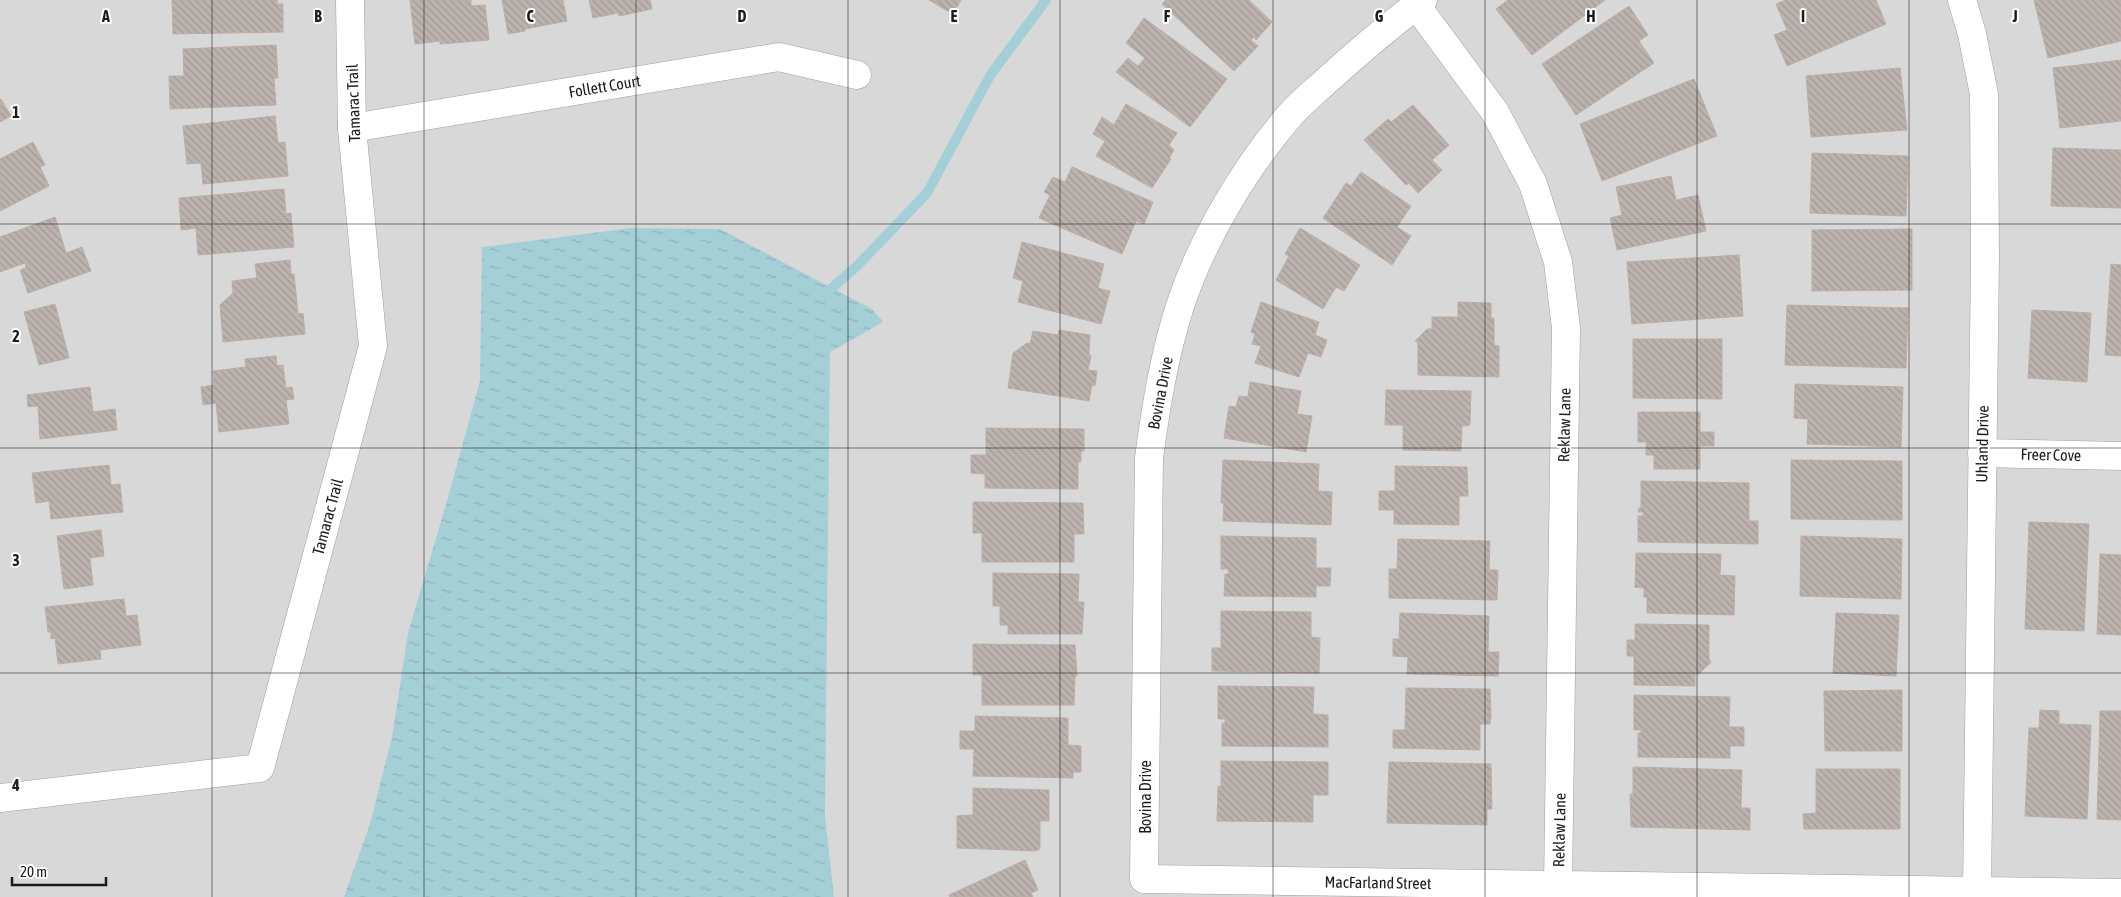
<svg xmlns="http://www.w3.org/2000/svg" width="2121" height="897" viewBox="0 0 2121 897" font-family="'Asap Condensed',sans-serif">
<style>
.residential{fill:#d9d8d8}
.water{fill:url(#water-ripples)}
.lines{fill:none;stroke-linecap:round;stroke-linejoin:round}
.stream{stroke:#a5cfd6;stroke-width:10}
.building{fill:url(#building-back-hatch);stroke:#bcaea5}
.street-casing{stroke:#9f9f9f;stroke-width:29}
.street{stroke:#fff;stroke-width:28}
.grid{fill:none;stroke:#1b1b1b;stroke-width:1;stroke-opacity:0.55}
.labels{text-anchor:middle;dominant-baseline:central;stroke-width:4;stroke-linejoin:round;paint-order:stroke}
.street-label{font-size:16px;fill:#1b1b1b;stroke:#fff}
.grid-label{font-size:16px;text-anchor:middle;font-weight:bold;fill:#1b1b1b;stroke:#fff;stroke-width:4;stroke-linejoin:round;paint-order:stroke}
</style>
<defs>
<pattern id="water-ripples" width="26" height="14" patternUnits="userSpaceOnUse" patternTransform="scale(1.25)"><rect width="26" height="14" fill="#a5cfd6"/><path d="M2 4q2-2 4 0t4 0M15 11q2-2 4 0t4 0" fill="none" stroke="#8db1b7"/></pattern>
<pattern id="building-back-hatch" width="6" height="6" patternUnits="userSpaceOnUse" patternTransform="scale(1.25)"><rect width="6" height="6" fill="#bcb3af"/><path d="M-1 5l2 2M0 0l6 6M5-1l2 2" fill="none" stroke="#a19996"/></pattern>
</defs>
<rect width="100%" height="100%" fill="#ece8e1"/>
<rect class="residential" x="0" y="0" width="2121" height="897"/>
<path class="water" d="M631,228L720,229L872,309L883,322L830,352L825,816L834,897H344L370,824L392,737L408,633L447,501L480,381L482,247Z"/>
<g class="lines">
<path class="stream" d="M823,296L858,265L927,193L991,74L1046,0"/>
</g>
<g class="building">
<path d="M172,0H277V4H283V32L173,34Z"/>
<path d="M410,0H471V6L485,5L489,40L440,44V41L415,44Z"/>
<path d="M502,0H563L567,21L525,29V31L508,34Z"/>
<path d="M589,0H650L652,9L619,16L618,13L593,18Z"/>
<path d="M929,0H961L953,14Z"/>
<path d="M1166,0H1249L1272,22L1256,40L1254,37L1251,40L1258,46L1234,71L1162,4Z"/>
<path d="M1508,0H1605L1532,55L1496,9Z"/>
<path d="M1786,0H1876L1886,24L1787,66L1774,35L1787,30L1776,4Z"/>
<path d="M2034,0H2121V41L2048,58Z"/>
<path d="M1629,6L1648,35L1639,41L1654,63L1576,115L1542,64Z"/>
<path d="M1144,18L1227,79L1190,127L1116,72L1128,58L1138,66L1145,58L1126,43Z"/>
<path d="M276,45L278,78H274L276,105L170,109L169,76H184L183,49Z"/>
<path d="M2121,60V121L2060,128L2053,68Z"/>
<path d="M1900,68L1907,130L1811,137L1806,76Z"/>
<path d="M1694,79L1717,136L1602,181L1580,124Z"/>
<path d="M1,99L11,116L0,122V100Z"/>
<path d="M1126,104L1177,133L1169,145L1174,150L1169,158L1171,159L1152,188L1096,156L1105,141L1093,134L1102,117L1114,125Z"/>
<path d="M1413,105L1449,145L1432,160L1442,170L1418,193L1409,183L1406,185L1364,140L1388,119L1391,122Z"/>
<path d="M275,116L278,143L285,142L288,176L203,184L201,163L187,164L183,126Z"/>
<path d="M33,142L45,165L40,167L49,186L0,211V159Z"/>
<path d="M2053,148L2121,150V208L2051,206Z"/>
<path d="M1812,153L1908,156L1906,216L1810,213Z"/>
<path d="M1072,167L1153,202L1144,224L1136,221L1122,254L1039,218L1050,195L1044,192L1053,177L1065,182Z"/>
<path d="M1361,172L1411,206L1397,227L1411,236L1392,265L1323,218L1346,183L1351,186Z"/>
<path d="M1671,176L1676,200L1698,195L1706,231L1617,250L1610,218L1622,215L1616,187Z"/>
<path d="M284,189L286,214L291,213L294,247L198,255L196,228L181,230L179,198Z"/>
<path d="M55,217L66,253L82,247L91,271L28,293L20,270L26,268L25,263L0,272V237Z"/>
<path d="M1300,228L1360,265L1344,291L1336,287L1323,309L1276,280L1289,256L1285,254Z"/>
<path d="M1912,229V290L1812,291V230Z"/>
<path d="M1022,242L1104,264L1098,288L1110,291L1101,324L1018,302L1023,281L1013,278Z"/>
<path d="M1739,255L1743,316L1632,324L1627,262Z"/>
<path d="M290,260L291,274H294L298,314L303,313L305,334L223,342L220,305L233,293L232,281L257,278L255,264Z"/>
<path d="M2111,264L2121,265V356L2105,355Z"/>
<path d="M1261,302L1319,322L1315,335L1327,340L1321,357L1308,353L1299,377L1255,363L1261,346L1252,344L1255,334L1251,332Z"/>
<path d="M1458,302L1491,303V318H1494V345L1499,346V377L1418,375V343L1415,341L1427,329H1432V317H1458Z"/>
<path d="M55,304L69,358L39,365L24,312Z"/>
<path d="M1787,305L1908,308L1906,368L1785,365Z"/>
<path d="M2032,310L2091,313L2087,382L2028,378Z"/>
<path d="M1059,330L1090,335L1089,355L1091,356L1088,370L1097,371L1095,386L1092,385L1089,401L1008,388L1013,353L1027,343L1030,344L1033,331L1058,335Z"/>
<path d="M1633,339H1722V399L1633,398Z"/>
<path d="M276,356L277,366L283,365L286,388L292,387L294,399L286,400L289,424L219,432L216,403L203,405L201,387L214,385L213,371L246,367L245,359Z"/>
<path d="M1250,382L1301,391L1297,414L1312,416L1306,452L1224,438L1229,406L1236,407L1239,396L1248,397Z"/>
<path d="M1795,384L1903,387L1901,447L1807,444L1808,419L1794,418Z"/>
<path d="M90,387L93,412L115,409L117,430L40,439L38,406L28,407L27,395Z"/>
<path d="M1386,390L1471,391L1470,425L1462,426L1461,451L1403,450V425H1385Z"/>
<path d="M1638,412H1700V432H1714V446H1700V469H1654V455H1646V442H1638Z"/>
<path d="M986,428L1084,429V451H1081V462H1078V489L985,488V474L971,473V455H986Z"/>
<path d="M1223,460L1319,464L1318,491L1332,492L1331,525L1223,521L1224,503H1221Z"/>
<path d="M1791,460L1902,461V520L1791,519Z"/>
<path d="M109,465L111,485L120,484L123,512L51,519L49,501L36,503L32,473Z"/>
<path d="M1395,466L1467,467L1468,496H1459V525L1394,524V510H1379V491H1395Z"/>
<path d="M1641,481L1749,483V521H1758V544L1638,542V516H1643V512H1638L1639,508H1641Z"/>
<path d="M973,502L1083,503L1084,534H1074V562H982V533H973Z"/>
<path d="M2029,522L2089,524L2084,631L2025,629Z"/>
<path d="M101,530L104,556L90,558L93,585L64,589L57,536Z"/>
<path d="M1221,536L1316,538V568H1331L1330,586H1316V597L1224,596L1225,574H1228L1229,569H1221Z"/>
<path d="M1801,536L1902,539L1901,599L1800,596Z"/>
<path d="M1398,539L1490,541L1489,570H1498L1497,600L1389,598V569H1397Z"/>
<path d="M1636,553L1721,554L1720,575L1735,576L1734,615L1647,613V597H1644V588L1635,587Z"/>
<path d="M2100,554L2121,555V635L2097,634Z"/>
<path d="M993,573L1079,574L1078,602H1084L1082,634H1008V625H1000V606H993Z"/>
<path d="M124,599L126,616L137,615L141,645L100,650L101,659L58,664L55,638L51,639V632H48L45,607Z"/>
<path d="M1221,611L1311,612V637L1320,638L1319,673L1212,671V648H1221Z"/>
<path d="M1400,613L1489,616L1488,652H1499L1498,676L1407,674L1408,657L1393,656V639H1399Z"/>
<path d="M1836,613L1899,615L1896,676L1833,673Z"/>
<path d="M1635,624L1709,625V659L1711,662L1699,674H1695V686L1634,685V656H1627V640H1635Z"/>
<path d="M973,644L1075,645L1077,676H1075L1074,705H982V675H973Z"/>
<path d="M1218,686L1314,687L1313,714L1328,715V747L1222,746V723H1225V719H1218Z"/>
<path d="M1406,688L1490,689L1491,716L1490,724H1480V750L1393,748V730H1405Z"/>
<path d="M1902,690V751H1825L1824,691Z"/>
<path d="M1634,695L1730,697L1729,727H1744V746H1730V758L1638,757V733H1641V730H1634Z"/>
<path d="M2040,710L2059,711V724L2091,725L2087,819L2025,816L2029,728H2039Z"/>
<path d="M2100,711H2121V820L2097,819Z"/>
<path d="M975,716L1068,718V745L1081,746V772H1073V778L973,776L974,749H960V731H975Z"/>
<path d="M1221,761L1328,762V795H1313V822L1217,821L1218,786L1221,787Z"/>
<path d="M1389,762L1491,764L1492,809H1487V825L1387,823Z"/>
<path d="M1633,767L1742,770L1741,808H1750V830L1631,827L1630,794H1633Z"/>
<path d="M1816,769H1900V829H1804L1803,814L1816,813Z"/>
<path d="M973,788L1049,790V821H1040V849L1035,851L957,848V816L973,815Z"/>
<path d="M1025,860L1038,890L1031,893L1033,897H950L949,895Z"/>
</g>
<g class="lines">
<g class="street-casing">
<g id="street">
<path id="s1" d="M1423,0C1389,26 1356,54 1324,83C1313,93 1301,103 1291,114C1245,167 1202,239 1180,306C1164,356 1156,406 1149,458L1144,879L2121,893"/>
<path d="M1962,0L1972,34L1984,94L1985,257L1977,891"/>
<path d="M1416,5L1495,112L1533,184L1558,262L1566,328L1558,885"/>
<path id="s2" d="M352,128L779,57L857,75"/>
<path id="s3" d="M1982,453L2121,456"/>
<path id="s4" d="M0,798L260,768L373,346L352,128L350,0"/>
</g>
</g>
<use href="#street" class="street"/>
</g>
<path class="grid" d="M212,0V897M424,0V897M636,0V897M848,0V897M1060,0V897M1273,0V897M1485,0V897M1697,0V897M1909,0V897M0,224H2121M0,448H2121M0,673H2121"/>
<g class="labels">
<g class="street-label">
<text stroke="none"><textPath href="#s2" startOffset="256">Follett Court</textPath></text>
<text transform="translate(353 103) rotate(-92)">Tamarac Trail</text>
<text transform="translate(1160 393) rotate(-79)">Bovina Drive</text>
<text transform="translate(1564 425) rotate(-89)">Reklaw Lane</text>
<text transform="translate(1982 444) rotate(-89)">Uhland Drive</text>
<text stroke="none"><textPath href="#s3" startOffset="69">Freer Cove</textPath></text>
<text stroke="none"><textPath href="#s4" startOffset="522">Tamarac Trail</textPath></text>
<text transform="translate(1145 797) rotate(-90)">Bovina Drive</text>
<text transform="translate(1559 830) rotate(-89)">Reklaw Lane</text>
<text stroke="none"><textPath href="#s1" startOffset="1208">MacFarland Street</textPath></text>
</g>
</g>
<g class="grid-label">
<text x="106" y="22">A</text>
<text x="318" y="22">B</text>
<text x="530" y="22">C</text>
<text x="742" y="22">D</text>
<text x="954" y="22">E</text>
<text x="1167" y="22">F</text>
<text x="1379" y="22">G</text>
<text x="1591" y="22">H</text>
<text x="1803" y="22">I</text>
<text x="2015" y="22">J</text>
<text x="16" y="118">1</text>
<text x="16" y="342">2</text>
<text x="16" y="566">3</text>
<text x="16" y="791">4</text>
</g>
<path d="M12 877v8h94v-8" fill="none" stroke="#1b1b1b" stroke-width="2.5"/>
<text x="20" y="877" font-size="15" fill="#1b1b1b" stroke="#ffffff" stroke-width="4" paint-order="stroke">20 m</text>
</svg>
